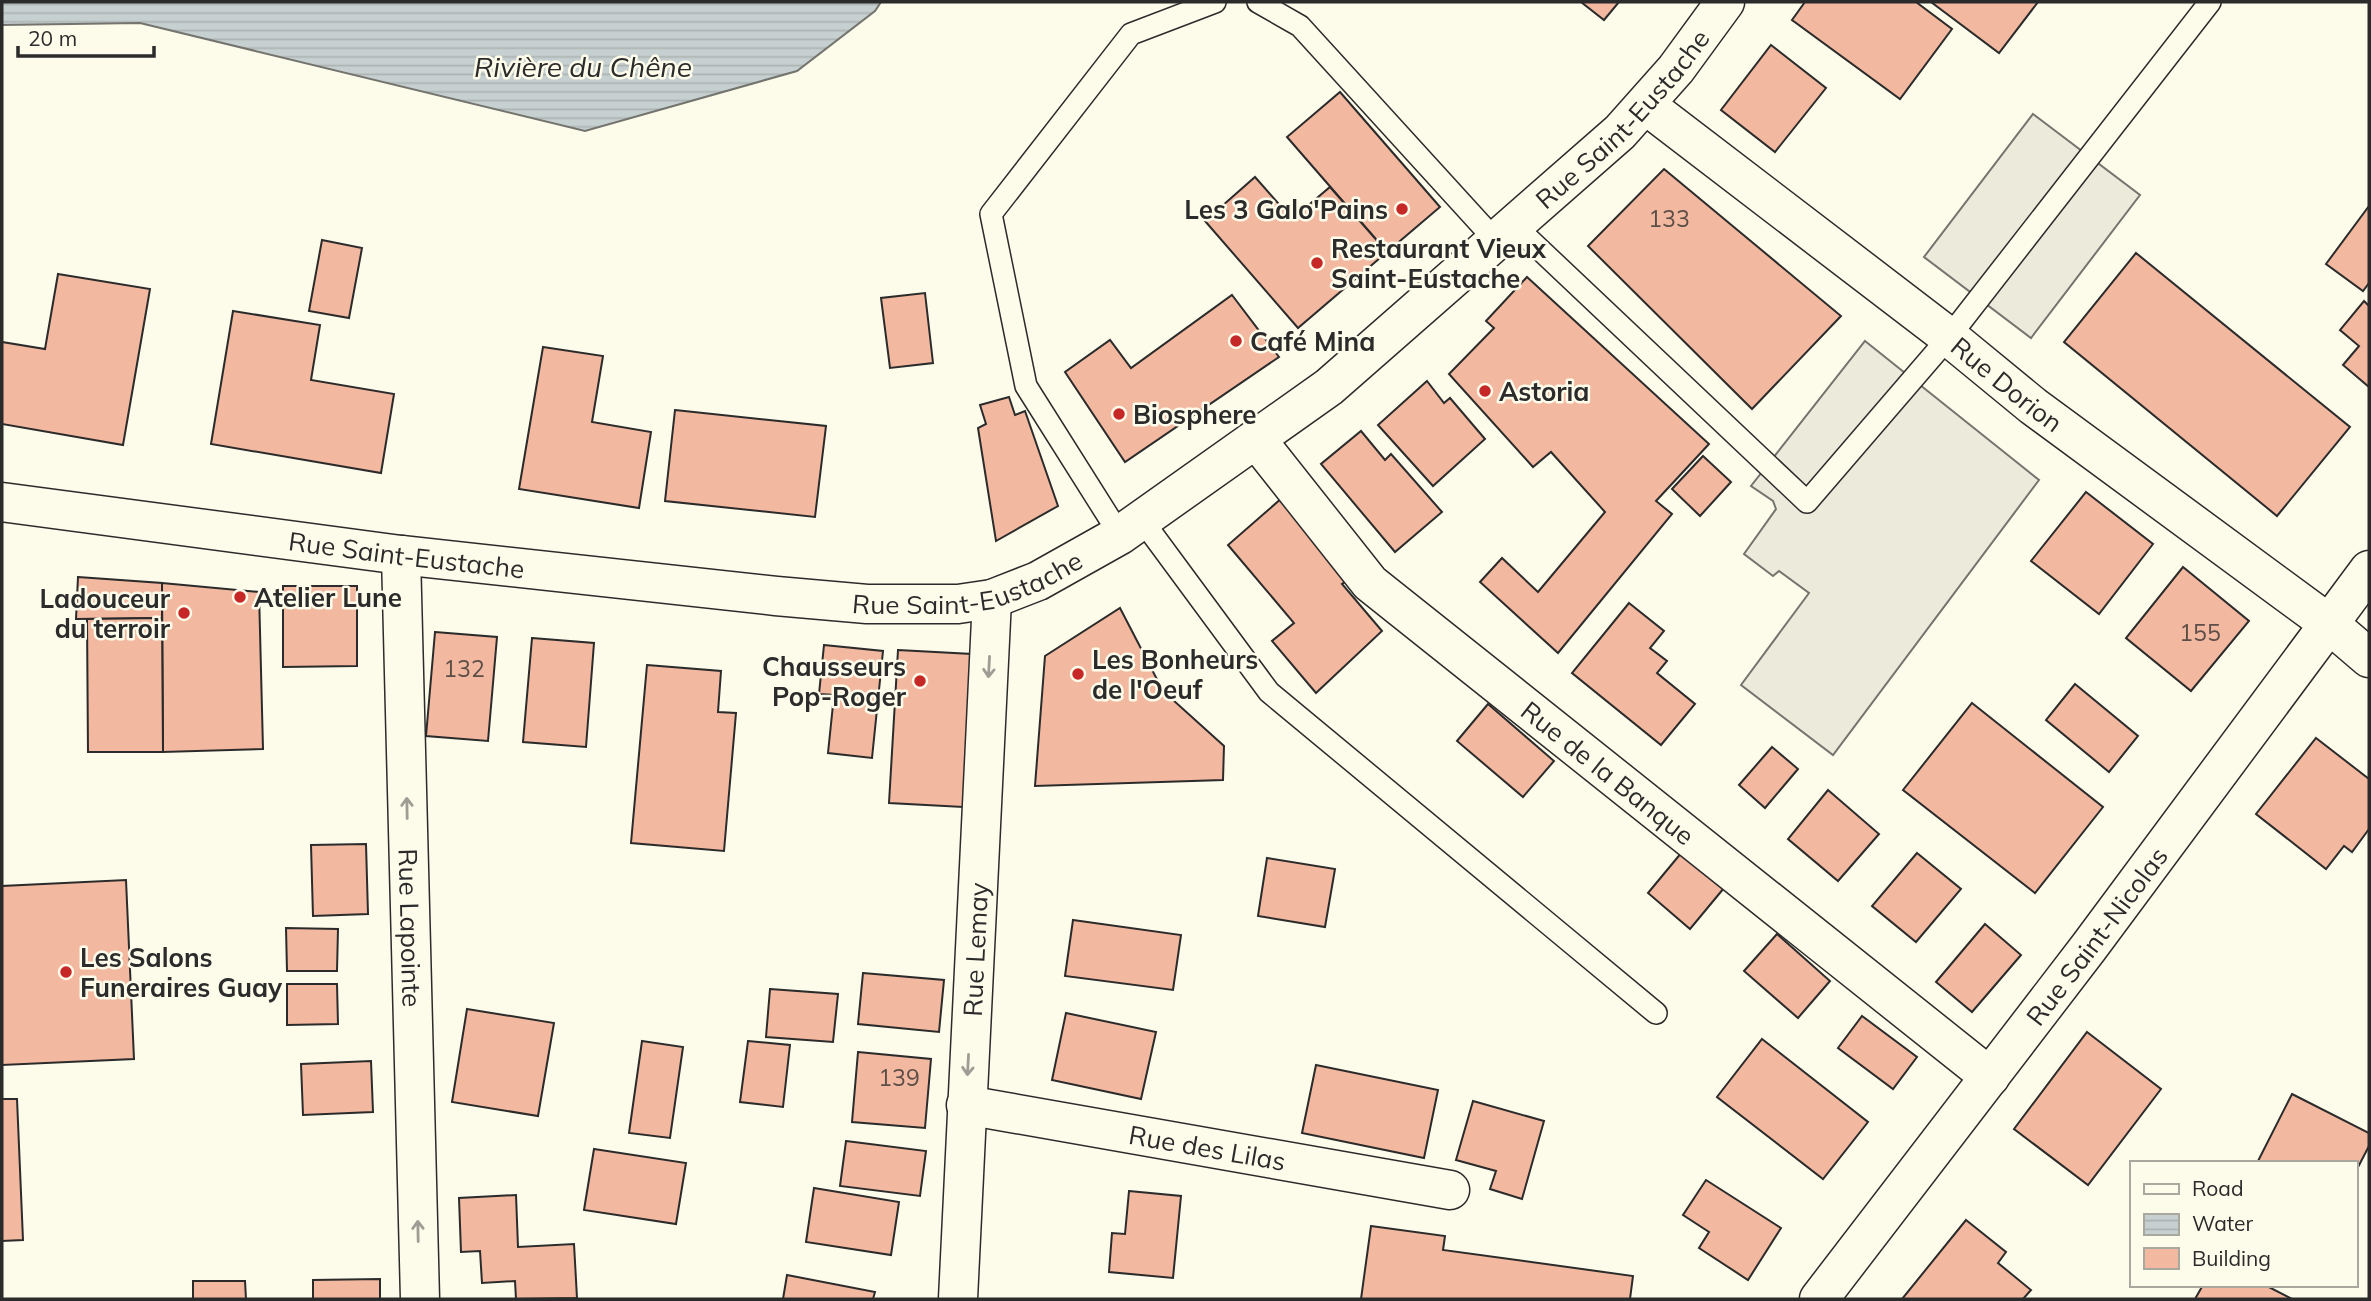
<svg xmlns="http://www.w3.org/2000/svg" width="2371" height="1301" viewBox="0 0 2371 1301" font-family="Mulish,sans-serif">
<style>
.parking{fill:#eceadb;stroke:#74746e;stroke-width:2}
.water{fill:url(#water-rules);stroke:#74746e;stroke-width:2}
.building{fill:#f2b8a0;stroke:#2b2b2b;stroke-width:2}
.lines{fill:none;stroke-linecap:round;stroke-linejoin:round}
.service-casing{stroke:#2b2b2b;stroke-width:24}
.minor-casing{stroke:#2b2b2b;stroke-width:41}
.tertiary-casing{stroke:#2b2b2b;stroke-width:41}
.service{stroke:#fdfbea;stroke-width:21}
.minor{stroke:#fdfbea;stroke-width:38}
.tertiary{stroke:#fdfbea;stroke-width:38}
.oneway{stroke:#9e9d94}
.poi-dot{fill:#c62828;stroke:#fdfbea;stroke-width:2.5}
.labels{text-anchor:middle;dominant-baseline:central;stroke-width:5;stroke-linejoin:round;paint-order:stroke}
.number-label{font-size:23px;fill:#5d4e48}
.street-label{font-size:26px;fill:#2b2b2b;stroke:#fdfbea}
.poi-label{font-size:26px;font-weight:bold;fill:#2b2b2b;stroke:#fdfbea;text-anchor:start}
.water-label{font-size:28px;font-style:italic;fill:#2b2b2b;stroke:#fdfbea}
</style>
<defs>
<pattern id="water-rules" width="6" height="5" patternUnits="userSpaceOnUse" patternTransform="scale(1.75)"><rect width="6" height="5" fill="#c7d0d0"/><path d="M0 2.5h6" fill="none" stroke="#abb3b3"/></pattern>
</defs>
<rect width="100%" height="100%" fill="#fdfbea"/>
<g class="parking">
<path d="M2033,114L2140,195L2031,338L1924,257Z"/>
<path d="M1865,341L2039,480L1833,755L1741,685L1809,593L1779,571L1773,576L1744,554L1776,509L1773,501L1751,486Z"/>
</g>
<path class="water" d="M2,2H881L875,11L797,71L585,131L140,23L2,25Z"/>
<g class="building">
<path d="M1581,2H1619L1604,20Z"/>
<path d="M1805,2H1916L1952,29L1900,99L1792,20Z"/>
<path d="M1931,2H2038L1999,53Z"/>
<path d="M1771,45L1826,88L1775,152L1721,110Z"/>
<path d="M1340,92L1440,207L1387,252L1287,137Z"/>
<path d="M1664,169L1841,316L1752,409L1588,246Z"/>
<path d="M1255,177L1292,219L1330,187L1387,252L1298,328L1205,221Z"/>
<path d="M2369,206V283L2363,291L2326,264Z"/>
<path d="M322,240L362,248L349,318L309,311Z"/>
<path d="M2136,253L2350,427L2277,516L2064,342Z"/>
<path d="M58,274L150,289L123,445L2,424V342L45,349Z"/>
<path d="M1527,277L1709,444L1656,501L1672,514L1558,653L1480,582L1502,558L1538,592L1605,512L1551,452L1533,467L1449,374L1494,328L1486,321Z"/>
<path d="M925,293L933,363L890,368L881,298Z"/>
<path d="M1232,295L1279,357L1125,462L1065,372L1110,340L1131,368Z"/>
<path d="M2364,301L2369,306V387L2343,365L2359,346L2340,330Z"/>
<path d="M233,311L320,325L311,380L394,394L381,473L211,444Z"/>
<path d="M543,347L603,356L592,422L651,432L639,508L519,489Z"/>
<path d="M1427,381L1444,403L1450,398L1485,439L1433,486L1378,425Z"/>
<path d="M1009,397L1015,415L1025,411L1058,506L996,541L978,428L986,424L980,405Z"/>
<path d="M675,410L826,426L815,517L665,501Z"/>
<path d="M1361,431L1385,460L1391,454L1442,512L1395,552L1321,464Z"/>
<path d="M1703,456L1731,482L1700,516L1672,489Z"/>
<path d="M2086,492L2153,544L2099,614L2031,561Z"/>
<path d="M1282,498L1352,577L1342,584L1382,631L1316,693L1272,641L1294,623L1228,545Z"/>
<path d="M2183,567L2249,621L2191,691L2126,638Z"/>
<path d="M78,577L162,583V618L76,619Z"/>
<path d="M162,583L259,592L263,749L163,752Z"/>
<path d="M283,586H357V666L283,667Z"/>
<path d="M1629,603L1664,631L1650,648L1667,661L1657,673L1695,704L1661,745L1572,673Z"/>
<path d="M1120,608L1163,691L1224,746L1223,780L1035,786L1045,656Z"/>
<path d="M162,618L163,752H88L87,619Z"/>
<path d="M435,632L497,637L488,741L426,736Z"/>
<path d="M532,638L594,643L586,747L523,742Z"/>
<path d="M824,645L883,651L872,758L828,753L834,695L819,694Z"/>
<path d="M898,650L972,654L963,807L889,803Z"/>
<path d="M647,665L721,671L718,712L736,713L724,851L631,843Z"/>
<path d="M2075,684L2138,736L2109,772L2046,720Z"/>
<path d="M1972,703L2103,807L2035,893L1903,790Z"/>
<path d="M1488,704L1554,761L1523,797L1457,741Z"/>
<path d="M2316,738L2369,779V829L2352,852L2344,846L2326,869L2256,814Z"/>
<path d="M1772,747L1798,769L1765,808L1739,785Z"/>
<path d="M1828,790L1879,834L1838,881L1788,839Z"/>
<path d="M366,844L368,914L313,916L311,845Z"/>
<path d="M1682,852L1724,888L1690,929L1648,893Z"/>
<path d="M1917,853L1961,889L1916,942L1872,906Z"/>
<path d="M1267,858L1335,869L1325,927L1258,916Z"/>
<path d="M126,880L134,1059L2,1065V886Z"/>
<path d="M1073,920L1181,935L1173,990L1065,976Z"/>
<path d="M1985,924L2021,955L1972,1012L1936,982Z"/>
<path d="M286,928L338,929L337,971H287Z"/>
<path d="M1777,934L1830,981L1798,1018L1744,971Z"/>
<path d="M863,973L944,980L939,1032L858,1024Z"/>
<path d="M287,984H337L338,1024L287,1025Z"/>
<path d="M770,989L838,994L833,1042L766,1037Z"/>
<path d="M467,1009L554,1023L538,1116L452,1102Z"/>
<path d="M1066,1013L1156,1032L1141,1099L1052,1080Z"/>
<path d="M1862,1016L1917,1057L1893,1089L1838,1048Z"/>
<path d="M2087,1032L2161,1089L2088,1185L2014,1129Z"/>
<path d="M1762,1039L1868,1122L1823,1179L1717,1097Z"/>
<path d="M642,1041L683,1047L670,1138L629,1133Z"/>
<path d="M748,1041L790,1045L783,1107L740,1102Z"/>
<path d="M858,1052L931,1059L925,1128L852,1122Z"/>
<path d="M371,1061L373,1112L303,1115L301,1064Z"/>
<path d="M1316,1065L1438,1090L1424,1158L1302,1133Z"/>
<path d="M2292,1094L2369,1133V1146L2355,1173V1163H2257Z"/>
<path d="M2,1099H17L23,1240L2,1241Z"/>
<path d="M1473,1101L1544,1121L1522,1199L1490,1189L1496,1171L1456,1160Z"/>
<path d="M846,1141L926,1151L920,1196L840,1186Z"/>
<path d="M594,1149L686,1163L676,1224L584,1210Z"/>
<path d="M1706,1180L1781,1228L1748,1280L1699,1248L1709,1232L1683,1215Z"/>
<path d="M814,1188L899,1202L891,1255L806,1242Z"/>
<path d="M1129,1191L1181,1196L1173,1278L1109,1272L1112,1233L1125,1234Z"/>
<path d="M516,1195L518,1247L574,1244L577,1298L516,1299L515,1281L482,1283L480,1251L461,1252L459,1198Z"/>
<path d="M1966,1220L2006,1252L1998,1263L2031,1290L2023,1299H1902Z"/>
<path d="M1371,1226L1445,1236L1443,1250L1633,1276L1630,1299H1361Z"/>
<path d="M787,1275L875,1292L873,1299H783Z"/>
<path d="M380,1279V1299H313V1280Z"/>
<path d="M193,1281H245L246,1299H193Z"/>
<path d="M2203,1285H2265L2292,1299H2195Z"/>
</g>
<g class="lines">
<g class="service-casing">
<g id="service">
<path d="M1258,2L1300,26L1496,241"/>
<path d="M1514,225L1807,502L1949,337L2210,2"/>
<path d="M1142,520L1269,692L1656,1013"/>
<path d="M1120,535L1026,386L991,214L1131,34L1215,2"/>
</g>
</g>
<g class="minor-casing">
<g id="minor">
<path id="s1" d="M1647,106L1949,337L2033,406L2328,623L2369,658"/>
<path id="s2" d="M1256,439L1370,583L1990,1077"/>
<path id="s3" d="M401,555L420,1299"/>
<path id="s4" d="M966,1105L1450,1190"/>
<path id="s5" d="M958,1299L992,599"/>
<path id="s6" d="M1819,1299L2089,947L2369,570"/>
</g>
</g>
<g class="tertiary-casing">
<g id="tertiary">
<path id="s7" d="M2,502L401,555L776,596L867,604H958L992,599L1038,581L1120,535L1329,387L1620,132L1676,69L1725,2"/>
</g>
</g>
<use href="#service" class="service"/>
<use href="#minor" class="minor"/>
<use href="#tertiary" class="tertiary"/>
</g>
<defs><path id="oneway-shaft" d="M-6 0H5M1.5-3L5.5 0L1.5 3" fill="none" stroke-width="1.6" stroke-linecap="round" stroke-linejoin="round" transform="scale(1.75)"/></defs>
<g class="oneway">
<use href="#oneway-shaft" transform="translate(989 667) rotate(93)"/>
<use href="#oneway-shaft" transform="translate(407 808) rotate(-91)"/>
<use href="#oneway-shaft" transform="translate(968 1065) rotate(93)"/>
<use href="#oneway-shaft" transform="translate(418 1231) rotate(-91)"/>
</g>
<g class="poi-dot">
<circle cx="1402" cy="209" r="7"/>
<circle cx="1317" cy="263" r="7"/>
<circle cx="1236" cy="341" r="7"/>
<circle cx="1485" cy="391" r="7"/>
<circle cx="1119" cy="414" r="7"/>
<circle cx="240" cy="597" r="7"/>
<circle cx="184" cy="613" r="7"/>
<circle cx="1078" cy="674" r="7"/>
<circle cx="920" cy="681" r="7"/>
<circle cx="66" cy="972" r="7"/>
</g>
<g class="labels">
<g class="number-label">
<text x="1669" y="218">133</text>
<text x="2200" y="632">155</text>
<text x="464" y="668">132</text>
<text x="899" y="1077">139</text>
</g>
<g class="street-label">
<text stroke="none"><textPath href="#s7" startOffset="1794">Rue Saint-Eustache</textPath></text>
<text stroke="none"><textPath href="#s1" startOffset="455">Rue Dorion</textPath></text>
<text stroke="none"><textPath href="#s7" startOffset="408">Rue Saint-Eustache</textPath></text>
<text stroke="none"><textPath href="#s7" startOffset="975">Rue Saint-Eustache</textPath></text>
<text stroke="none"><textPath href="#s2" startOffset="488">Rue de la Banque</textPath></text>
<text stroke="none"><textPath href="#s3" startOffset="373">Rue Lapointe</textPath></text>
<text stroke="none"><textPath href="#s6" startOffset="457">Rue Saint-Nicolas</textPath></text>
<text stroke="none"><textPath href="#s5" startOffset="350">Rue Lemay</textPath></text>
<text stroke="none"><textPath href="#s4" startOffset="245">Rue des Lilas</textPath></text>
</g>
<g class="poi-label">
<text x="1388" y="209" text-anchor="end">Les 3 Galo'Pains</text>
<text x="1331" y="248">Restaurant Vieux<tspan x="1331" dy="30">Saint-Eustache</tspan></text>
<text x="1250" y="341">Café Mina</text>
<text x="1499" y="391">Astoria</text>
<text x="1133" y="414">Biosphere</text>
<text x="254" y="597">Atelier Lune</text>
<text x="170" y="598" text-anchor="end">Ladouceur<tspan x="170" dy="30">du terroir</tspan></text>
<text x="1092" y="659">Les Bonheurs<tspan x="1092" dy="30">de l'Oeuf</tspan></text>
<text x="906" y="666" text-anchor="end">Chausseurs<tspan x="906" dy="30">Pop-Roger</tspan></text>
<text x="80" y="957">Les Salons<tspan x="80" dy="30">Funeraires Guay</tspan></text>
</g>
<g class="water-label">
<text x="583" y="66">Rivière du Chêne</text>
</g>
</g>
<rect width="2371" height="1301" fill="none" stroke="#2b2b2b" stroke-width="7"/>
<rect x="2130" y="1161" width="228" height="126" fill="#fdfbea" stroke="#a9a89e" stroke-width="2"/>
<rect x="2144" y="1184" width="35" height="10" fill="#fdfbea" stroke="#a9a89e" stroke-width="2"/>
<text x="2192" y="1196" font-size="21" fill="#2b2b2b">Road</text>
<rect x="2144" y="1214" width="35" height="21" fill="url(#water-rules)" stroke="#a9a89e" stroke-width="2"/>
<text x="2192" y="1231" font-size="21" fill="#2b2b2b">Water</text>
<rect x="2144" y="1248" width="35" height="21" fill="#f2b8a0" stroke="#a9a89e" stroke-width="2"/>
<text x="2192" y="1266" font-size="21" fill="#2b2b2b">Building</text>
<path d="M18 46v10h136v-10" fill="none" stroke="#2b2b2b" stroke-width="3.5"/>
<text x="28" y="46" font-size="21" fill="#2b2b2b" stroke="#fdfbea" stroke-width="5" paint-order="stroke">20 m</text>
</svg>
